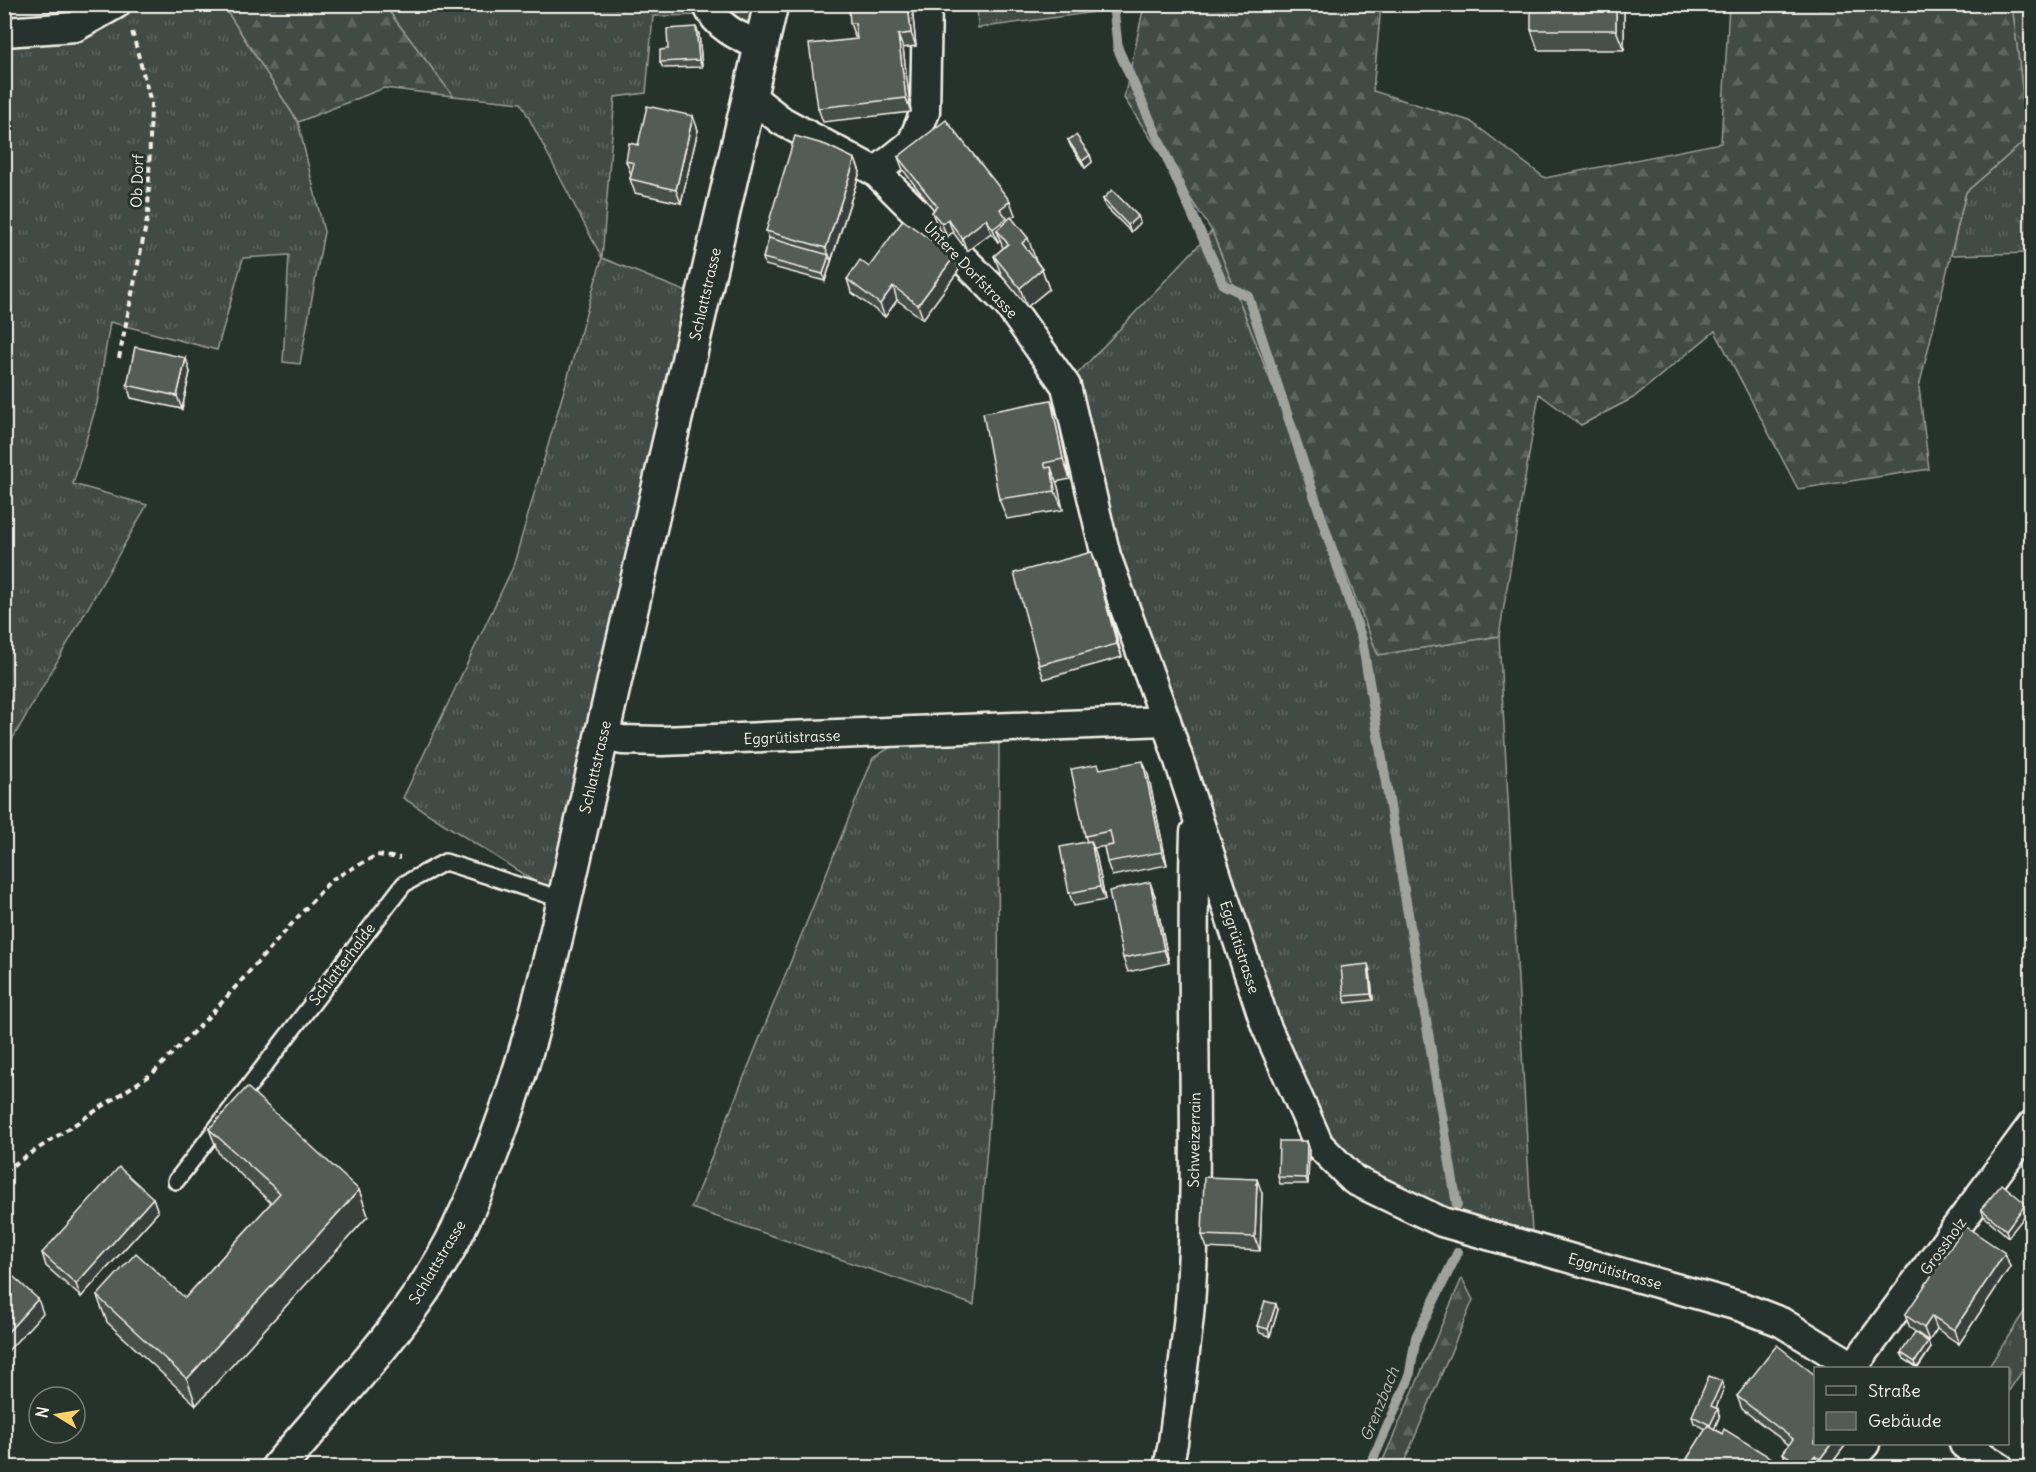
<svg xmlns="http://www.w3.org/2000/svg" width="2036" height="1472" viewBox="0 0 2036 1472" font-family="Delius,sans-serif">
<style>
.grass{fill:url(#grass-tufts);stroke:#9a9e96;stroke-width:1.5}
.forest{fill:url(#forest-firs);stroke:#9a9e96;stroke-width:1.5}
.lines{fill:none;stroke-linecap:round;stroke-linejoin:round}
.stream{stroke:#9fa39b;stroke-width:10}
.service-casing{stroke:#f4f1e8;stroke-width:20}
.minor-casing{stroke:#f4f1e8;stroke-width:33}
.tertiary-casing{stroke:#f4f1e8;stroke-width:38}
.path{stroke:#f4f1e8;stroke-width:4;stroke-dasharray:6 4.5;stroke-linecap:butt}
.service{stroke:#26332d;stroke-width:15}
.minor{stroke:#26332d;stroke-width:28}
.tertiary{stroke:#26332d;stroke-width:33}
.wall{fill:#474f49;stroke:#f4f1e8;stroke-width:1.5}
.shaded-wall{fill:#39403c;stroke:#f4f1e8;stroke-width:1.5}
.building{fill:#525c55;stroke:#f4f1e8;stroke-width:1.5}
.labels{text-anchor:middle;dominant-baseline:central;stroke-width:6;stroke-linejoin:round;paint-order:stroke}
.street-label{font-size:15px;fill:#f4f1e8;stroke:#26332d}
.water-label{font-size:16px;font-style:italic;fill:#bcbdb5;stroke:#26332d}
</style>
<defs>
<pattern id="grass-tufts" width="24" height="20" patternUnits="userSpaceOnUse" patternTransform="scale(1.5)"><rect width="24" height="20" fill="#414b45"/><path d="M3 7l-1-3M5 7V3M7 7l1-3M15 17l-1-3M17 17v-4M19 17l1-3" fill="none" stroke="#5d6560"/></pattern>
<pattern id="forest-firs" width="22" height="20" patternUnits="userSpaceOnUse" patternTransform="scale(1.5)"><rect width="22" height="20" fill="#414b45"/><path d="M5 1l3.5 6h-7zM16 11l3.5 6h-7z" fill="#5d6560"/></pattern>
</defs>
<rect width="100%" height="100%" fill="#26332d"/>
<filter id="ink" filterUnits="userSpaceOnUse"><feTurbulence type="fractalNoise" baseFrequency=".0167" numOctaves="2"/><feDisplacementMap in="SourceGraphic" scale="12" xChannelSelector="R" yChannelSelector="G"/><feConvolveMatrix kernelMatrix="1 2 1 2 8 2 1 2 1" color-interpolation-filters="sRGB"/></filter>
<g filter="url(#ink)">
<g class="grass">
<path d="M116,5H223L298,122L324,232L300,364L283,362L289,255L243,258L217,350L110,322L97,403L73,484L147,505L5,752L4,159L8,158L4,149L5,32Z"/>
<path d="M384,5H771L761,46L711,15L653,16L646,93L615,97L602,258L704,299L564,900L403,798L513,567L602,258L521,103L453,96Z"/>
<path d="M977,5H1146L978,28Z"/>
<path d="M2012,5H2031V253L1951,255L1966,192L2028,138Z"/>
<path d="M1212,231L1378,655L1499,636L1532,1233L1475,1232L1319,1145L1196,811L1066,386Z"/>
<path d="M999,728L998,1012L974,1305L691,1208L873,758L915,732Z"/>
<path d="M2031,1301V1358L2008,1392V1368H1988Z"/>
</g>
<g class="forest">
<path d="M2012,4L2028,138L1966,192L1919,387L1929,469L1798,489L1715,331L1633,398L1581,425L1539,394L1499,636L1378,655L1212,231L1124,98L1144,6L1381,5L1373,91L1470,121L1545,178L1721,143L1729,5Z"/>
<path d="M223,5H384L453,96L384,88L298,122Z"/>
<path d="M1462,1278L1473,1300L1402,1467H1380Z"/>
</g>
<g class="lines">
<g class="stream">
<path d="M1113,4L1118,49L1224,285L1248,296L1362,640L1457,1205"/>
<path d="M1369,1468L1409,1378L1416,1337L1458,1252"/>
</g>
<g class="service-casing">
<path id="service" d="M176,1181L404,884L445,862L564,900"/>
</g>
<g class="minor-casing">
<g id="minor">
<path d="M707,4C716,27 739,37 761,46"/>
<path d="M4,32L75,27L116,4"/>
<path d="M750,96L782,121L876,172L1008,304L1066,386L1106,556L1166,721L1266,1026L1319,1145L1354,1180L1442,1222L1742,1307L1781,1322L1856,1368"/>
<path d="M876,172L912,143L925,112L927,4"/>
<path d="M602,735L622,740L662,741L1166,721"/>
<path d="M1854,1366L2032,1125"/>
<path d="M1964,1444L2000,1468"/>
<path d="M1168,1468L1173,1443C1179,1393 1188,1341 1191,1290C1200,1138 1190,985 1195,832"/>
<path d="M1843,1468L1865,1444"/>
</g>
</g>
<g class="tertiary-casing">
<path id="tertiary" d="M278,1468C339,1395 417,1315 458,1230C532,1079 561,910 599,748C657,500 712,252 771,4"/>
</g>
<g class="path">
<path d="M119,358L148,215L151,103L132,31"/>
<path d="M4,1171L153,1073L215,1010L331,880L377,855L400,858"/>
<path d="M237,1468L244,1459"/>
</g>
<use href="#service" class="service"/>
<use href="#minor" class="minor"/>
<use href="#tertiary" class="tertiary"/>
</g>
<g class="wall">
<path d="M888,4H911L912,8L916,46L903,48L911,112L823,122L818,108L857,39V37H855L850,23Z"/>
<path d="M1624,4V50H1538L1531,30Z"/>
<path d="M699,34L702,67L663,68L660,62L668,49Z"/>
<path d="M698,130L681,203L635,193L630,179L631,174L626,161L638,145Z"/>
<path d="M1068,140L1090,155L1092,162L1085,168L1071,147Z"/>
<path d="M898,157L1015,215L1008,220L1042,269L1049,289L1027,307L1002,276L994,256L1003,248L1000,240L998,242L991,233L967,251L953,232L947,237L937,226L932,212L934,210L903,170Z"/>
<path d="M855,159L860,172L825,281L765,265L763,258L769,238L766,231Z"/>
<path d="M1103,199L1138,216L1140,223L1131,232L1105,206Z"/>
<path d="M869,267L959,270L923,319L897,300L885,317L851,292L847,279Z"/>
<path d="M190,372L182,409L131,398L127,385Z"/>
<path d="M1058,420L1070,479L1056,482L1058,487L1063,510L1007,519L999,499Z"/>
<path d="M1097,565L1122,657L1044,679L1039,665Z"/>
<path d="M1100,769L1148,774L1167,865L1112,876L1107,862L1113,845L1094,848L1096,854L1105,900L1074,906L1069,893L1087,842L1085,836Z"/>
<path d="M1155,896L1169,963L1128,972L1123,958Z"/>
<path d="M1370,971L1373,1000L1346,1003L1344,996Z"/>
<path d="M209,1129L359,1190L368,1216L196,1405L107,1322L97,1296L185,1298L271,1203L219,1154Z"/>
<path d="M1307,1141L1309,1148L1308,1184H1280L1278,1177Z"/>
<path d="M1262,1193L1260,1251L1207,1248L1202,1235Z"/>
<path d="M153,1198L158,1212L81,1297L46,1266L42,1253Z"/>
<path d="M2026,1204L2029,1211L2008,1237L1984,1216L1981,1209Z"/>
<path d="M2005,1253L2010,1267L1959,1344L1937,1329L1929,1341L1910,1328L1905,1315Z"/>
<path d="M1278,1310L1270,1336L1260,1333L1257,1326Z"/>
<path d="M1931,1348L1918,1368L1904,1359L1901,1353Z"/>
<path d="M1722,1381L1724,1388L1716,1408L1720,1415L1714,1429L1722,1434L1771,1458L1774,1467H1690L1687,1459L1706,1429L1694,1423L1692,1416Z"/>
<path d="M1737,1396L1847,1443L1829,1467H1790L1788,1466L1783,1453L1789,1445L1742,1409Z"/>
<path d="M2031,1402V1436L2026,1421Z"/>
</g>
<g class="shaded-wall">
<path d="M908,4H911L912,8L916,46L911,33Z"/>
<path d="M1616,4H1624V50L1616,30Z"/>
<path d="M696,27L699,34L702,67L699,60Z"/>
<path d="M898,35L903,48L911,112L906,98Z"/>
<path d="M693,116L698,130L681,203L676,190Z"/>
<path d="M1090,155L1092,162L1085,168L1082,161Z"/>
<path d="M855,159L860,172L831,261L826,248Z"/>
<path d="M1010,201L1015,215L1008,220L1012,232L997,230L1000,240L998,242L993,229L1000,209Z"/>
<path d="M1138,216L1140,223L1131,232L1128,225Z"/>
<path d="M948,219L953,232L947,237L942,224Z"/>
<path d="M986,219L991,233L967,251L962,238Z"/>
<path d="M1028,238L1035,258L1029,263L1022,243Z"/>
<path d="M829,255L831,261L825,281L823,274Z"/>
<path d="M954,257L959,270L923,319L918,305Z"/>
<path d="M1042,269L1049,289L1027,307L1020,288Z"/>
<path d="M893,286L897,300L885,317L880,304Z"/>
<path d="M186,358L190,372L182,409L177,396Z"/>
<path d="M1051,400L1058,420L1070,479L1063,459Z"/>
<path d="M1051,467L1058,487L1063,510L1055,491Z"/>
<path d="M1092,552L1097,565L1122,657L1117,644Z"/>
<path d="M1143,761L1148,774L1167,865L1162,852Z"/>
<path d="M1091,841L1096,854L1105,900L1100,887Z"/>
<path d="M1150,882L1155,896L1169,963L1164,950Z"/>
<path d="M1368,964L1370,971L1373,1000L1371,994Z"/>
<path d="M1307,1141L1309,1148L1308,1184L1306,1178Z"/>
<path d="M1257,1179L1262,1193L1260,1251L1255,1237Z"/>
<path d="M359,1190L368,1216L196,1405L187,1379Z"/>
<path d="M153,1198L158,1212L81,1297L76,1284Z"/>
<path d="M2026,1204L2029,1211L2008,1237L2006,1230Z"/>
<path d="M2005,1253L2010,1267L1959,1344L1954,1330Z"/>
<path d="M38,1299L43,1313L4,1355V1336Z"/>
<path d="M1276,1304L1278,1310L1270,1336L1268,1329Z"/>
<path d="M1932,1316L1937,1329L1929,1341L1924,1328Z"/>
<path d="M1928,1342L1931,1348L1917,1368L1915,1362Z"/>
<path d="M1722,1381L1724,1388L1714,1413L1711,1406Z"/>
<path d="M1718,1409L1720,1415L1713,1432L1710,1425Z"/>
<path d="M1832,1443H1847L1829,1467H1823L1820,1459Z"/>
<path d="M1815,1455L1819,1467H1806Z"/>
<path d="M1771,1458L1774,1467H1765Z"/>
</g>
<g class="building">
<path d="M888,4H908L911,33L898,35L906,98L818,108L809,44L857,39L855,23H850L849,9Z"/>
<rect x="1531" y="4" width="85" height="26"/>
<path d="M696,27L699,60L660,62V50L668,49L667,29Z"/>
<path d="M647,106L693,116L676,190L630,179L634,163L626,161L629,143L638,145Z"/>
<path d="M946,120L1010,201L1000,209L1007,218L993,229L986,219L962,238L948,219L942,224L932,212L937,206L898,157Z"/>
<path d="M1076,135L1090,155L1082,161L1068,140Z"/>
<path d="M795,136L826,145L855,159L826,248L766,231Z"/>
<path d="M1112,190L1138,216L1128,225L1103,199Z"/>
<path d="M1011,217L1028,238L1022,243L1042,269L1020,288L994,256L1008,244L997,230Z"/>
<path d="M903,220L954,257L918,305L893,286L880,304L847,279L860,260L869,267Z"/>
<path d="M769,238L829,255L823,274L763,258Z"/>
<path d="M135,347L186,358L177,396L127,385Z"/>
<path d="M1051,400L1063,459L1044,463L1046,468L1051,467L1055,491L999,499L983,413Z"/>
<path d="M1092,552L1117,644L1039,665L1014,573Z"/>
<path d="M1143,761L1162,852L1107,862L1104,847L1113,845L1110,831L1085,836L1071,769L1098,764L1100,769Z"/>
<path d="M1091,841L1100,887L1069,893L1060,847Z"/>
<path d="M1150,882L1164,950L1123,958L1109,891Z"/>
<path d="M1368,964L1371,994L1344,996L1341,967Z"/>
<path d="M247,1087L359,1190L187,1379L97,1296L136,1253L185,1298L280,1193L209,1129Z"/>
<path d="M1279,1141H1307L1306,1178L1278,1177Z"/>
<path d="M119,1167L153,1198L76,1284L42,1253Z"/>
<path d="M1204,1177L1257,1179L1255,1237L1202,1235Z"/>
<path d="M2002,1184L2026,1204L2006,1230L1981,1209Z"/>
<path d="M1965,1226L2005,1253L1954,1330L1932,1316L1924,1328L1905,1315Z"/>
<path d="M4,1268L38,1299L4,1336Z"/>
<path d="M1265,1301L1276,1304L1268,1329L1257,1326Z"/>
<path d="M1915,1332L1928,1342L1915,1362L1901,1353Z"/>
<path d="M1777,1345L1815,1375V1443H1832L1820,1459L1815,1455L1806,1467H1803L1783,1453L1793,1439L1737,1396Z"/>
<path d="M1709,1376L1722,1381L1711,1406L1718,1409L1710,1425L1692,1416Z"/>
<path d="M2031,1402V1423L2026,1421Z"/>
<path d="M1708,1425L1722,1434L1724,1429L1771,1458L1765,1467H1701L1687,1459Z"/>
</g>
</g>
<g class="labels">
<g class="street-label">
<text transform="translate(137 181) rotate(-88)">Ob Dorf</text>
<text transform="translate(971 270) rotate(46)">Untere Dorfstrasse</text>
<text transform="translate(705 294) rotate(-77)">Schlattstrasse</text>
<text transform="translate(792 737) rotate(-2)">Eggrütistrasse</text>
<text transform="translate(595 767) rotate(-77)">Schlattstrasse</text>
<text transform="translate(1240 947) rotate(72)">Eggrütistrasse</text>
<text transform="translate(342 964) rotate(-53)">Schlatterhalde</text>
<text transform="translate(1194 1140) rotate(-89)">Schweizerrain</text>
<text transform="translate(1943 1246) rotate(-54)">Grossholz</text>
<text transform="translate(437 1262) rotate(-59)">Schlattstrasse</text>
<text transform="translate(1615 1271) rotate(16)">Eggrütistrasse</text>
</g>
<g class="water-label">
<text transform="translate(1379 1404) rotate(-68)">Grenzbach</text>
</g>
</g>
<rect width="2036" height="1472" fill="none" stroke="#26332d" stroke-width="24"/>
<rect x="12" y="12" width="2012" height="1448" fill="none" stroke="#f4f1e8" stroke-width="2" filter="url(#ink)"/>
<rect x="1814" y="1367" width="195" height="78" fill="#26332d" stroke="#787f78" stroke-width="1.5"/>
<rect x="1826" y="1386" width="30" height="9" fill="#26332d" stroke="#787f78" stroke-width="1.5"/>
<text x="1868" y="1397" font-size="18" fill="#f4f1e8">Straße</text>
<rect x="1826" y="1412" width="30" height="18" fill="#525c55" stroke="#787f78" stroke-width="1.5"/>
<text x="1868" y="1427" font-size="18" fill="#f4f1e8">Gebäude</text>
<g transform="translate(57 1415) rotate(281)"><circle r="28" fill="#26332d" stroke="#787f78" stroke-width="1.5"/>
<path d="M0-4.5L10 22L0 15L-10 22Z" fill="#ffd166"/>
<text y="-9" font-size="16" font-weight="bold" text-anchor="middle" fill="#f4f1e8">N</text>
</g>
</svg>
